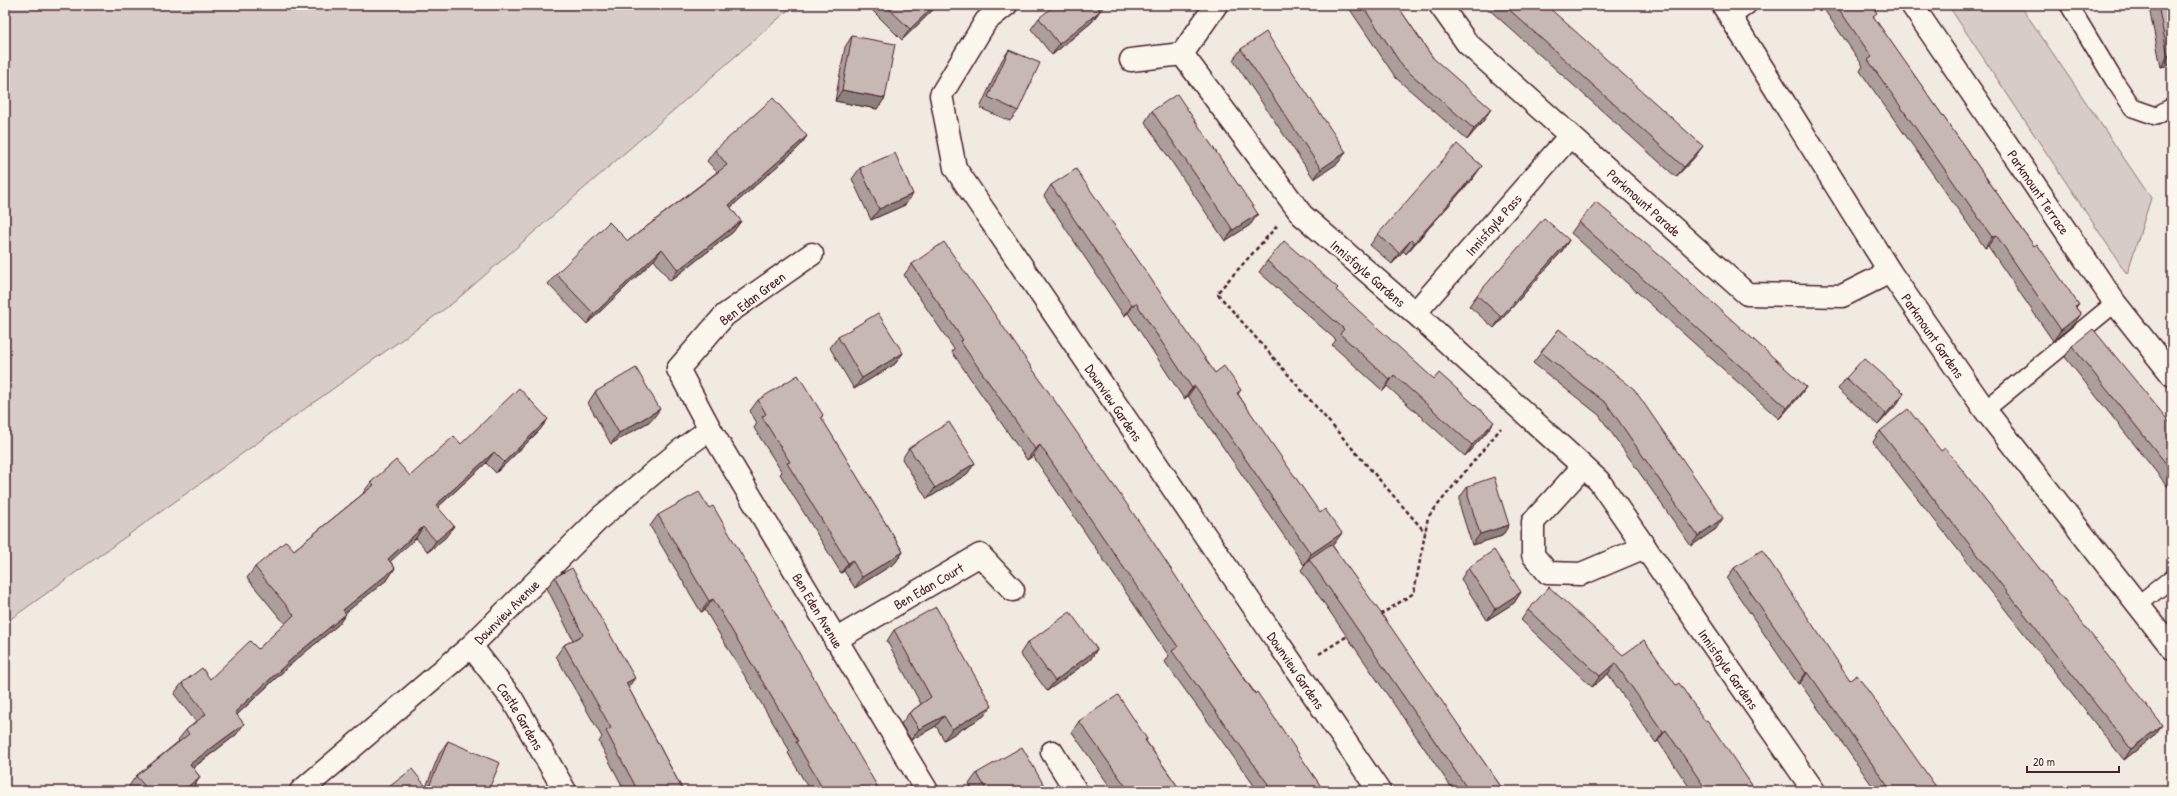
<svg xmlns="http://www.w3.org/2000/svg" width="2177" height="796" viewBox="0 0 2177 796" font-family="'Patrick Hand',sans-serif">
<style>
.green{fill:#d8ccc6;stroke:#917678}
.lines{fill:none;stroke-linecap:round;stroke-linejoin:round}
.lane-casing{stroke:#4a1f2b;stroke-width:20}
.street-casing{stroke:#4a1f2b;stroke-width:25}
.path{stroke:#4a1f2b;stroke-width:2.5;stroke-dasharray:4 3;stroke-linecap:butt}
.lane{stroke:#fbf7ec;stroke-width:17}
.street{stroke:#fbf7ec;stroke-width:22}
.wall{fill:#ac9e9a;stroke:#4a1f2b}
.shaded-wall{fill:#8c817d;stroke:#4a1f2b}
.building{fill:#c8b8b3;stroke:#4a1f2b}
.labels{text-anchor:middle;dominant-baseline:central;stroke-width:4;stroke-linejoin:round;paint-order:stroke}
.street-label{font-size:14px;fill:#4a1f2b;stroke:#fbf7ec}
</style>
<rect width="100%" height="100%" fill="#f0eae0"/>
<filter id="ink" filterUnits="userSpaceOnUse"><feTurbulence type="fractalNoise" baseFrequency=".025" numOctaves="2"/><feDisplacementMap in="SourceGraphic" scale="8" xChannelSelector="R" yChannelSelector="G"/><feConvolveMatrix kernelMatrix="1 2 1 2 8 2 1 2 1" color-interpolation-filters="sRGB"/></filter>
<g filter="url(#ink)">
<g class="green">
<path d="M5,5H794L453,303L5,623Z"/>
<path d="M1948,5H2020L2151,198L2127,274Z"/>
</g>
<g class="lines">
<g class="lane-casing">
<g id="lane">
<path d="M2069,5L2114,80L2133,108L2156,116L2172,107"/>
<path d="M1731,18L1748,5"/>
<path d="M1985,410L2115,303"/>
<path d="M2139,604L2172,578"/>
</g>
</g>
<g class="street-casing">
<g id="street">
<path id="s1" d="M1006,5L986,21L941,95L955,168L1379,791"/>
<path id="s2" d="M1440,5L1467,43L1747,294L1842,296L1890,272"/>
<path id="s3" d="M1723,5L1890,272L1985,410L2172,648"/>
<path id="s4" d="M1912,5L2115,303L2172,375"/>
<path id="s5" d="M1182,54L1302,215L1415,313L1599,481L1814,791"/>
<path d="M1131,60L1182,54L1216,5"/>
<path id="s6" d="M812,254L725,315L678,369L710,429L927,791"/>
<path id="s7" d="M1415,313L1570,136"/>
<path d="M1583,467L1533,522V555L1548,573L1581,574L1645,547"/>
<path id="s8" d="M835,640L980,555L1013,590"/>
<path id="s9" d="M471,646L512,699L565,791"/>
<path d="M1052,752L1076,791"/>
<path id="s10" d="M301,791L471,646L601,517L681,450L710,429"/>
</g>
</g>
<g class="path">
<path d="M1277,226L1217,293L1425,532"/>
<path d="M1380,615L1414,593L1428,517L1501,428"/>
<path d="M1319,654L1349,635"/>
</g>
<use href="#lane" class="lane"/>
<use href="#street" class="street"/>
</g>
<g class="wall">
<path d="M875,5H938L902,40L872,10Z"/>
<path d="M1347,5H1397L1433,58L1484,120L1467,140L1396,78Z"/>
<path d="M1484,5H1533L1534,7L1695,157L1676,177Z"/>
<path d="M1821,5H1872L1874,18L2034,246L2079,305L2076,308L2081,314L2073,325L2053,341L1988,246L1985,248L1860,71L1863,66Z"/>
<path d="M2147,5H2172V64L2161,67L2150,12Z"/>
<path d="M1099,11L1092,22L1052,55L1031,29L1039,18Z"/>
<path d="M852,36L885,98L877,109L835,101L845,47Z"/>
<path d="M1241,49L1346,152L1338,163L1314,179L1233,60Z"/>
<path d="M1009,50L1018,111L1010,121L980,108L1002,60Z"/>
<path d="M1152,111L1258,214L1250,225L1225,241L1145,122Z"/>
<path d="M807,136L799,147L730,208L741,221L733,232L670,281L654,260L587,324L548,284L556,274L628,241L717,172L707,161L715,150Z"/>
<path d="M860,168L913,194L905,205L871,220L852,179Z"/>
<path d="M1474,177L1406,254L1403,251L1392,264L1370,245L1378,234Z"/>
<path d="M1051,185L1215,373L1241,390L1238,394L1334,544L1332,545L1504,791H1454L1301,570L1306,563L1304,565L1188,396L1184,399L1128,313L1124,316L1044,196Z"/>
<path d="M1579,222L1806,387L1798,398L1779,419L1571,233Z"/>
<path d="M1569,240L1562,251L1494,328L1469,306L1477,295Z"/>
<path d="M1267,261L1336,291L1486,433L1465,456L1387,386L1383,391L1332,345L1336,340L1259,272Z"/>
<path d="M912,264L1224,649L1324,791H1258L1165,662L1169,656L1033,456L1027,460L952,352L954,349L904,275Z"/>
<path d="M1559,329L1716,529L1691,546L1599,415L1533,363Z"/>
<path d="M838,337L903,353L895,364L854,389L830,348Z"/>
<path d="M2072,346L2172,425V492L2065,357Z"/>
<path d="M1846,378L1904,393L1897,404L1878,425L1838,389Z"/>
<path d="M595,392L652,420L611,444L588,403Z"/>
<path d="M758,400L823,415L821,418L903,552L895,563L855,588L844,571L841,573L780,474L782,472L754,428L757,423L750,411Z"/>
<path d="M540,430L496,473L486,463L438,507L446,537L428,552L416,538L390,561L395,568L388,579L345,613L339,624L290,665L237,715L236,735L193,768L200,777L193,788L188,791H132L129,786L136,776L179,741L178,740L186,730L196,722L174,694L182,683L210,679L258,649L285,624L247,578L255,567L294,550L364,493H363L371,482L410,476Z"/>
<path d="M1880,431L2154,736L2124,760L1873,442Z"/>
<path d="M909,448L975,463L967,474L927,499L902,459Z"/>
<path d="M1468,486L1509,525L1502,536L1472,545L1460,507V497Z"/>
<path d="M658,515L880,791H810L788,753L790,751L705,610L701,612L650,526Z"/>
<path d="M1468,568L1521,592L1514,603L1487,620L1461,579Z"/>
<path d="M1734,568L1850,680L1939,791H1876L1800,683L1798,684L1727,579Z"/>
<path d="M555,577L628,687L679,783L683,791H625L599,742L602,737L556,656L564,645L573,640L547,588Z"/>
<path d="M1528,610L1623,655L1676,685L1756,791H1692L1658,741L1656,743L1608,674L1592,687L1521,620Z"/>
<path d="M894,630L984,716L944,740L936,726L911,740L901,724L909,713L921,704L887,641Z"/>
<path d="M1027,643L1097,649L1090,660L1047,691L1020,654Z"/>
<path d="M1079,721L1147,739L1146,741L1181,791H1113L1072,732Z"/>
<path d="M448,741L488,791H384L426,787L440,752Z"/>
<path d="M977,773L1045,787L1043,791H973L969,784Z"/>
</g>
<g class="shaded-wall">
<path d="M935,5H938L902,40L910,29Z"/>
<path d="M1101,5H1106L1091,19L1100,11L1092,22L1052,55L1059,44Z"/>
<path d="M2172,55V64L2161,67L2168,56Z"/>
<path d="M842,90L885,98L877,109L835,101Z"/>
<path d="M1491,109L1484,120L1467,140L1474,129Z"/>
<path d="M807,136L799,147L721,216L729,205Z"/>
<path d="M1703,146L1695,157L1676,177L1684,167Z"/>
<path d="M1346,152L1338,163L1314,179L1321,169Z"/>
<path d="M1482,166L1474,177L1406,254L1414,243Z"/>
<path d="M913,194L905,205L871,220L879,209Z"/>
<path d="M1258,214L1250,225L1225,241L1233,230Z"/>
<path d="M741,221L733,232L670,281L678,270Z"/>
<path d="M1996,235L1988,246L1985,248L1992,237Z"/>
<path d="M1411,240L1403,251L1392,264L1399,253Z"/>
<path d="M1569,240L1562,251L1494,328L1501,317Z"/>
<path d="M662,249L654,260L587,324L594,314Z"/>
<path d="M1136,303L1128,313L1124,316L1132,305Z"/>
<path d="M2081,314L2073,325L2053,341L2061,330Z"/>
<path d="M903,353L895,364L854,389L862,378Z"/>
<path d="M1394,375L1387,386L1383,391L1390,380Z"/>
<path d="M1195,386L1188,396L1184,399L1192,388Z"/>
<path d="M1806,387L1798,398L1779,419L1787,408Z"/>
<path d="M1904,393L1897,404L1878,425L1886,414Z"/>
<path d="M660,409L652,420L611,444L619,433Z"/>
<path d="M548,419L540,430L496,473L504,462Z"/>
<path d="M1494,422L1486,433L1465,456L1472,445Z"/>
<path d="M1040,445L1033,456L1027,460L1035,449Z"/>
<path d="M494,452L486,463L428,516L436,505Z"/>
<path d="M975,463L967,474L927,499L935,488Z"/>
<path d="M1723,518L1716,529L1691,546L1698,536Z"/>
<path d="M1509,525L1502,536L1472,545L1480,534Z"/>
<path d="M454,526L446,537L428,552L436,541Z"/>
<path d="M423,527L416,538L381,570L388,559Z"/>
<path d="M1342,533L1334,544L1310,560L1309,559L1306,563L1304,565L1311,554Z"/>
<path d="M903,552L895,563L855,588L862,577Z"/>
<path d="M852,560L844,571L841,573L848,563Z"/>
<path d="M395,568L388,579L335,621L343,610Z"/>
<path d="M1521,592L1514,603L1487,620L1495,609Z"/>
<path d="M713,599L705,610L701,612L709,601Z"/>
<path d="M346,614L339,624L290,665L228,723L235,712L297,654Z"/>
<path d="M1097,649L1090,660L1047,691L1055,681Z"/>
<path d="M1615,663L1608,674L1592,687L1600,676Z"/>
<path d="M1808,672L1800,683L1798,684L1806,673Z"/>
<path d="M635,678L627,689L626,683Z"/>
<path d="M992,706L984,716L944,740L952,729Z"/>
<path d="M944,716L936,726L911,740L919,729Z"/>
<path d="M244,724L236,735L183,775L190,764Z"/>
<path d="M2162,725L2154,736L2124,760L2131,749Z"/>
<path d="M1666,730L1658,741L1656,743L1663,732Z"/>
<path d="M200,777L193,788L188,791H182Z"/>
</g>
<g class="building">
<path d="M885,5H935L910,29Z"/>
<path d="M1055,5H1101L1098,8L1100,11L1059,44L1039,18Z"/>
<path d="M1362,5H1397L1433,58L1491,109L1474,129L1403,67Z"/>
<path d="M1504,5H1533L1534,7L1536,5H1546L1703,146L1684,167Z"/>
<path d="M1836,5H1872L1877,13L1873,16L2034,246L2037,244L2079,305L2075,307L2081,314L2061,330L1996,235L1992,237L1868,60L1872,57Z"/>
<path d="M2158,5H2172V55L2168,56Z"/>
<path d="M1266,32L1346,152L1321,169L1241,49Z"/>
<path d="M852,36L895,44L885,98L842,90Z"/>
<path d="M1009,50L1040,63L1018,111L988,97Z"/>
<path d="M1177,94L1258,214L1233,230L1152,111Z"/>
<path d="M773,98L807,136L729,205L741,221L678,270L662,249L594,314L556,274L609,222L628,241L727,165L715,150Z"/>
<path d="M1457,144L1482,166L1414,243L1411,240L1399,253L1378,234Z"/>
<path d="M895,153L913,194L879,209L860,168Z"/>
<path d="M1076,169L1215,373L1224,366L1241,390L1237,393L1320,513L1325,509L1342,533L1311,554L1195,386L1192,388L1136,303L1132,305L1051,185Z"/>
<path d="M1596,202L1671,265L1806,387L1787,408L1579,222Z"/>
<path d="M1544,218L1569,240L1501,317L1477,295Z"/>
<path d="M1284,241L1338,288L1336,290L1434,379L1439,373L1494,422L1472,445L1394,375L1390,380L1340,334L1344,329L1267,261Z"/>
<path d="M944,242L1149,536L1224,649L1255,694L1257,692L1324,791H1271L1267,785L1268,784L1172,651L1178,647L1040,445L1035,449L960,341L963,340L912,264Z"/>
<path d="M878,313L903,353L862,378L838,337Z"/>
<path d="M1559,329L1634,389L1723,518L1698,536L1607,404L1541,352Z"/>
<path d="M2093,329L2172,425V471L2072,346Z"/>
<path d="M1864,358L1904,393L1886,414L1846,378Z"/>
<path d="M636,368L660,409L619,433L595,392Z"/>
<path d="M798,375L823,415L821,417L903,552L862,577L852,560L848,563L787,463L790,462L762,417L766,414L758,400Z"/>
<path d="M519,388L548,419L504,462L494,452L436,505L454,526L436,541L423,527L388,559L395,568L343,610L346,614L297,654L235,712L244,724L190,764L200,777L182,791H149L136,776L189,734L186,730L206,714L182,683L202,668L210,679L250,641L258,649L294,615L255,567L286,541L294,550L374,485L371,482L396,460L410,476L454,436L461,444Z"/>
<path d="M1908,409L1941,451L1945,448L2162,725L2131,749L1880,431Z"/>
<path d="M949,422L975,463L935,488L909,448Z"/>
<path d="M1494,477L1509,525L1480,534L1468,496V486Z"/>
<path d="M699,492L709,508L713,506L880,791H824L796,742L798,741L713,599L709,601L658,515Z"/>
<path d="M1331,544L1388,623L1504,791H1469L1309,559Z"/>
<path d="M1494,550L1521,592L1495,609L1468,568Z"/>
<path d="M1762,550L1850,680L1857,675L1939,791H1891L1808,672L1806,673L1734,568Z"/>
<path d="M572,568L635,678L626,683L679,783L683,791H638L606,731L611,728L564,645L583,635L555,577Z"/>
<path d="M1549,587L1623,655L1644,640L1676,685L1679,683L1705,721L1707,720L1756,791H1707L1666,730L1663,732L1615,663L1600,676L1528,610Z"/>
<path d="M936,607L992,706L952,729L944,716L919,729L909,713L931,697L894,630Z"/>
<path d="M1070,612L1097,649L1055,681L1027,643Z"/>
<path d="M1118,695L1147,739L1145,740L1181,791H1129L1079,721Z"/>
<path d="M448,741L500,763L488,791H384L412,769L428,789Z"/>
<path d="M1022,747L1045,787L1039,791H987L977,773Z"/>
</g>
</g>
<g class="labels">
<g class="street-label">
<text stroke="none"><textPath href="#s4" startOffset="226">Parkmount Terrace</textPath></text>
<text stroke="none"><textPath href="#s2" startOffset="285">Parkmount Parade</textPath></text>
<text stroke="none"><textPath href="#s7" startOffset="118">Innisfayle Pass</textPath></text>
<text stroke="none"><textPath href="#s5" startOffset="289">Innisfayle Gardens</textPath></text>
<text transform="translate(752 298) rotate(-37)">Ben Edan Green</text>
<text stroke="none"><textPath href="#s3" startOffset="392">Parkmount Gardens</textPath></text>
<text stroke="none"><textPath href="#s1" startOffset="470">Downview Gardens</textPath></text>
<text stroke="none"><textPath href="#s8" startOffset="108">Ben Edan Court</textPath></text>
<text stroke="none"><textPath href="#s10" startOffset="273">Downview Avenue</textPath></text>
<text stroke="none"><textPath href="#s6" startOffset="457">Ben Eden Avenue</textPath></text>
<text stroke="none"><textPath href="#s5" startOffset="828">Innisfayle Gardens</textPath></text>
<text stroke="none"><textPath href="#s1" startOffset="794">Downview Gardens</textPath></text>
<text stroke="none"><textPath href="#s9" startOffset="86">Castle Gardens</textPath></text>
</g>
</g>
<rect width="2177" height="796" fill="none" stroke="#fbf7ec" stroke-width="20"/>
<rect x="10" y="10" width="2157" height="776" fill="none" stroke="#4a1f2b" stroke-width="1.5" filter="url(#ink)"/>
<path d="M2027 766v6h92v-6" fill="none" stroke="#4a1f2b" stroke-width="2"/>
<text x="2033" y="766" font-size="12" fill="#4a1f2b" stroke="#fbf7ec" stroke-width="3" paint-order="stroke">20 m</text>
</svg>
